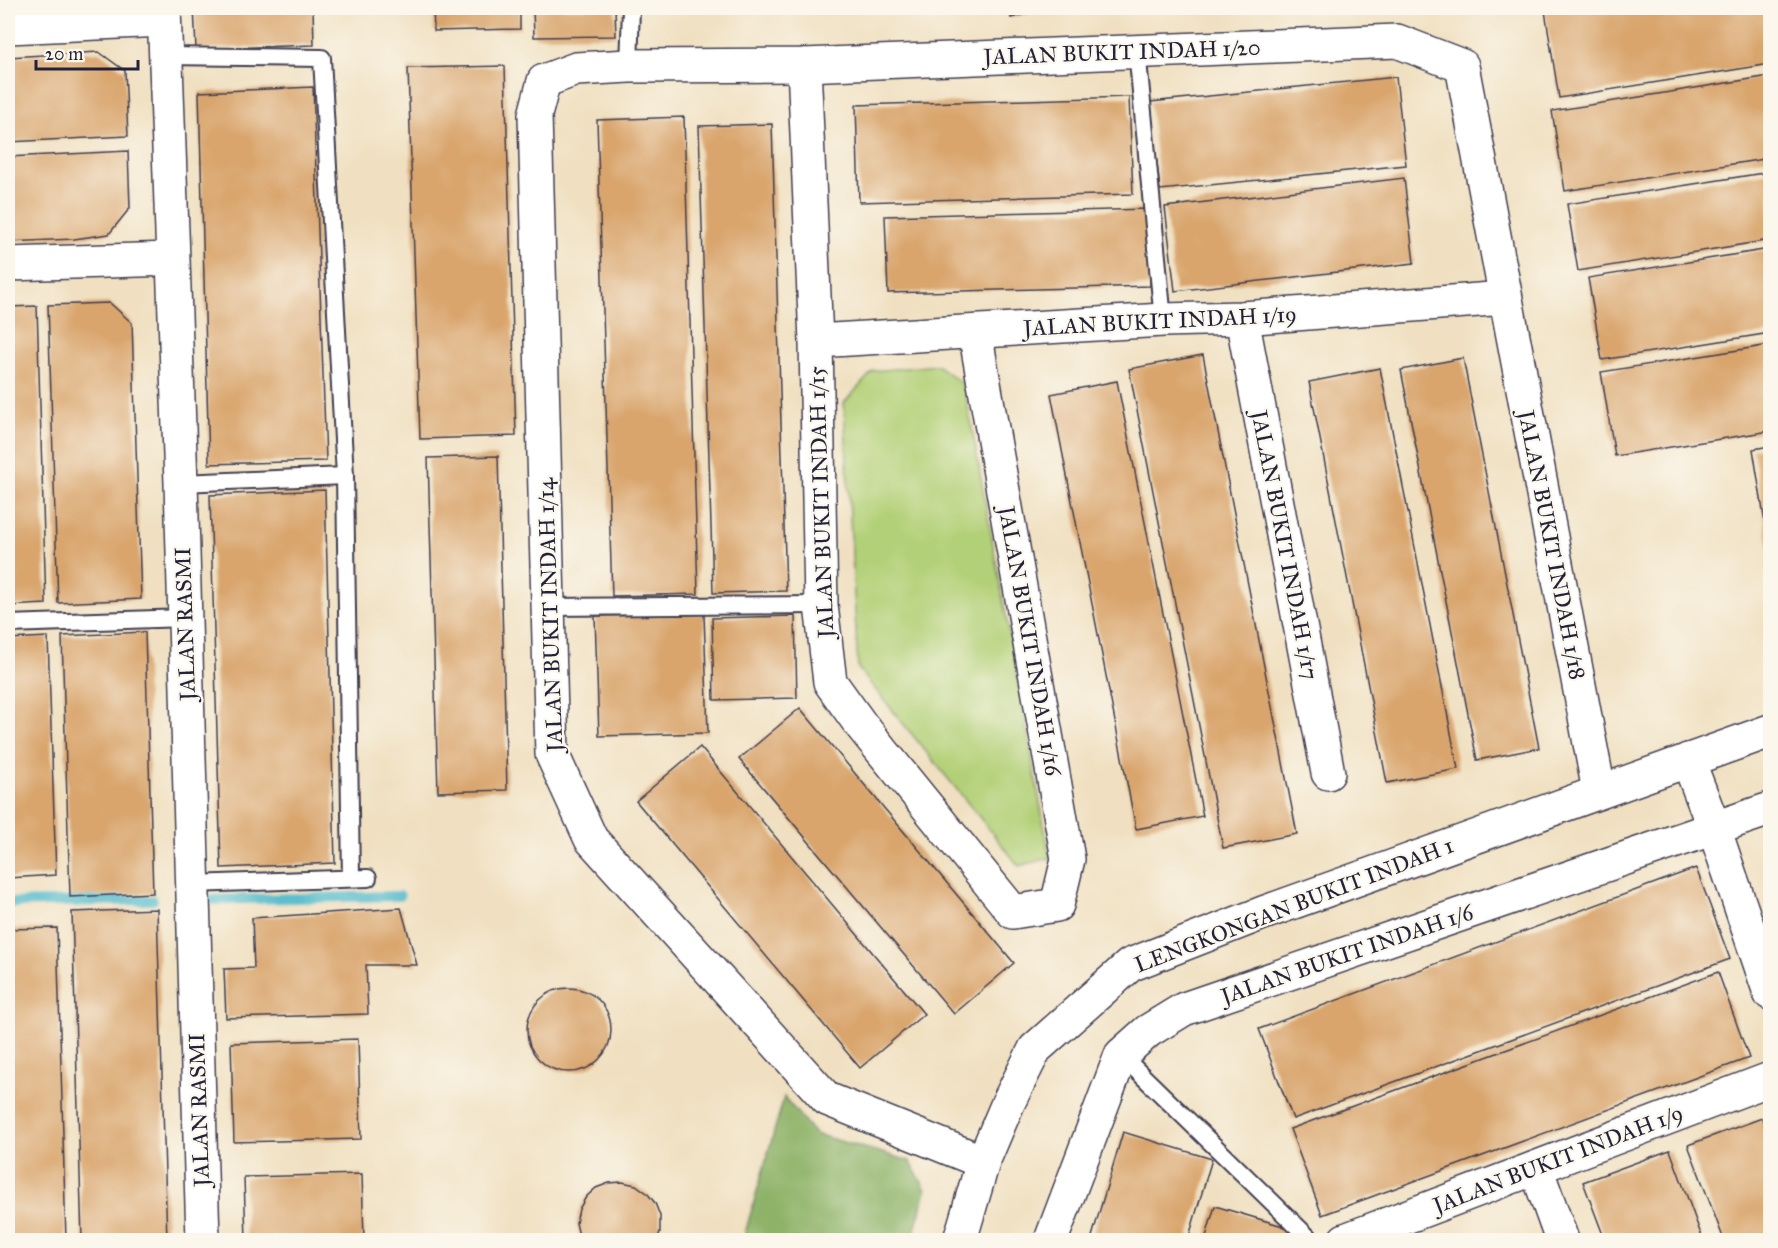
<svg xmlns="http://www.w3.org/2000/svg" width="1778" height="1248" viewBox="0 0 1778 1248" font-family="'IM FELL Great Primer',serif">
<style>
.green{fill:#b2d077;stroke:#6a7959;stroke-width:1.5}
.forest{fill:#8db268;stroke:#586a52;stroke-width:1.5}
.lines{fill:none;stroke-linecap:round;stroke-linejoin:round}
.stream{stroke:#4eb9cb;stroke-width:10}
.building{fill:#d9a56d}
.service-casing{stroke:#413e4f;stroke-width:20}
.minor-casing{stroke:#413e4f;stroke-width:36}
.tertiary-casing{stroke:#413e4f;stroke-width:36}
.service{stroke:#fff;stroke-width:16}
.minor{stroke:#fff;stroke-width:33}
.tertiary{stroke:#fff;stroke-width:33}
.labels{text-anchor:middle;dominant-baseline:central;stroke-width:4.5;stroke-linejoin:round;paint-order:stroke}
.street-label{font-size:22px;fill:#22223b;stroke:#fbf7ec}
</style>
<rect width="100%" height="100%" fill="#fbf7ec"/>
<filter id="ink" filterUnits="userSpaceOnUse"><feTurbulence type="fractalNoise" baseFrequency=".0167" numOctaves="2"/><feDisplacementMap in="SourceGraphic" scale="12" xChannelSelector="R" yChannelSelector="G"/><feConvolveMatrix kernelMatrix="1 2 1 2 8 2 1 2 1" color-interpolation-filters="sRGB"/></filter>
<filter id="wash" filterUnits="userSpaceOnUse"><feTurbulence type="fractalNoise" baseFrequency=".008" numOctaves="4" result="noise"/><feDisplacementMap in="SourceGraphic" scale="24" xChannelSelector="R" yChannelSelector="G"/><feGaussianBlur stdDeviation="1.35" result="paint"/><feColorMatrix in="noise" values="0 0 0 0 0 0 0 0 0 0 0 0 0 0 0 0 0 1.4 0 .05"/><feComposite in="paint" operator="in"/></filter>
<g filter="url(#wash)">
<rect width="100%" height="100%" fill="#f0e0c1"/>
<path class="green" d="M937,365L964,385L1050,858L1019,866L858,668L844,403L873,371Z"/>
<path class="forest" d="M784,1097L815,1134L910,1161L926,1190L912,1240H743Z"/>
<g class="lines">
<g class="stream">
<path d="M196,900L400,896"/>
<path d="M8,903L153,900"/>
</g>
</g>
<g id="blocks">
<g class="building">
<path d="M194,8H313L314,45L196,49Z"/>
<path d="M433,8H520V29L434,31Z"/>
<path d="M533,8H615L616,36L534,37Z"/>
<path d="M905,8H926L907,13Z"/>
<path d="M1008,8H1046L1011,18Z"/>
<path d="M1565,8H1770V64L1559,98L1545,11Z"/>
<path d="M99,52L125,71L128,136L8,142V57Z"/>
<path d="M505,66L516,436L420,439L408,68Z"/>
<path d="M1770,76V158L1565,191L1552,111Z"/>
<path d="M1396,77L1406,165L1160,190L1150,102Z"/>
<path d="M313,87L326,461L209,464L199,92Z"/>
<path d="M1129,97L1133,194L859,202L856,105Z"/>
<path d="M684,117L698,594L612,596L597,120Z"/>
<path d="M772,124L786,591L713,593L699,126Z"/>
<path d="M128,151L130,208L109,234L74,239L8,242V157Z"/>
<path d="M1770,172V240L1578,271L1567,204Z"/>
<path d="M1404,178L1414,263L1175,291L1165,207Z"/>
<path d="M1148,209L1150,286L888,293L885,216Z"/>
<path d="M1770,249V333L1602,360L1588,278Z"/>
<path d="M110,303L132,323L141,599L58,603L48,305Z"/>
<path d="M37,306L46,604L8,606V307Z"/>
<path d="M1770,345V431L1615,456L1601,372Z"/>
<path d="M1203,355L1297,834L1223,848L1129,369Z"/>
<path d="M1463,358L1539,748L1477,760L1401,370Z"/>
<path d="M1380,368L1458,769L1387,783L1309,382Z"/>
<path d="M1117,381L1203,816L1136,829L1051,394Z"/>
<path d="M1770,446V548H1769L1753,449Z"/>
<path d="M498,456L507,790L438,792L428,458Z"/>
<path d="M325,490L335,863L221,868L210,495Z"/>
<path d="M704,614L708,733L599,736L595,616Z"/>
<path d="M795,616L797,698L714,700L712,618Z"/>
<path d="M145,632L153,893L70,897L62,636Z"/>
<path d="M48,637L56,875L8,878V639Z"/>
<path d="M800,708L1014,963L954,1014L739,759Z"/>
<path d="M700,747L924,1014L860,1068L636,801Z"/>
<path d="M1696,868L1730,959L1293,1119L1259,1029Z"/>
<path d="M401,908L417,965H366L368,1014L226,1018L224,969L254,968L252,918Z"/>
<path d="M157,909L167,1240H82L72,912Z"/>
<path d="M57,928L66,1240H8V929Z"/>
<path d="M1718,972L1749,1058L1322,1215L1290,1129Z"/>
<circle cx="569" cy="1030" r="42"/>
<path d="M358,1039L361,1139L234,1142L231,1043Z"/>
<path d="M1762,1118L1770,1142V1240H1724L1688,1145Z"/>
<path d="M1123,1132L1212,1159L1188,1240H1091Z"/>
<path d="M1670,1150L1703,1240H1605L1583,1182Z"/>
<path d="M362,1174L364,1240H246L244,1177Z"/>
<path d="M622,1182L636,1185L647,1193L655,1203L660,1216V1232L657,1240H580L576,1223L579,1209L586,1197L596,1188L609,1183Z"/>
<path d="M1215,1206L1293,1229L1290,1240H1205Z"/>
</g>
</g>
</g>
<g filter="url(#ink)">
<use href="#blocks" fill-opacity="0" stroke="#413e4f" stroke-width="1.5"/>
<g class="lines">
<g class="service-casing">
<g id="service">
<path d="M1137,50L1163,320"/>
<path d="M165,56L322,58L345,476L351,878"/>
<path d="M629,66L631,8"/>
<path d="M181,483L345,476"/>
<path d="M547,607L821,605"/>
<path d="M8,624L185,618"/>
<path d="M192,884L368,878"/>
<path d="M1121,1055L1311,1240"/>
</g>
</g>
<g class="minor-casing">
<g id="minor">
<path d="M164,8L181,483L203,1240"/>
<path d="M8,27L164,20"/>
<path d="M804,65L816,341L821,605L830,682L861,725L1013,912L1057,905L1068,859L975,332"/>
<path d="M8,264L172,259"/>
<path d="M1242,318L1328,773"/>
<path d="M816,341L1163,320L1242,318L1505,298"/>
<path d="M1688,760L1714,828L1770,993"/>
<path d="M983,1162L827,1099L591,839L552,754L535,115L544,81L576,69L629,66L804,65L1397,41L1462,66L1599,791"/>
<path d="M1536,1168L1562,1240"/>
<path d="M1051,1240L1121,1055L1148,1031L1184,1009L1770,809"/>
<path d="M1345,1240L1770,1079"/>
</g>
</g>
<g class="tertiary-casing">
<path id="tertiary" d="M960,1240L983,1162L1008,1103L1035,1049L1130,965L1263,913L1770,731"/>
</g>
<use href="#service" class="service"/>
<use href="#minor" class="minor"/>
<use href="#tertiary" class="tertiary"/>
</g>
</g>
<g class="labels">
<g class="street-label">
<text transform="translate(1122 52) rotate(-2)">JALAN BUKIT INDAH 1/20</text>
<text transform="translate(1160 321) rotate(-3)">JALAN BUKIT INDAH 1/19</text>
<text transform="translate(821 502) rotate(-92)">JALAN BUKIT INDAH 1/15</text>
<text transform="translate(1285 545) rotate(79)">JALAN BUKIT INDAH 1/17</text>
<text transform="translate(1552 545) rotate(79)">JALAN BUKIT INDAH 1/18</text>
<text transform="translate(550 615) rotate(-92)">JALAN BUKIT INDAH 1/14</text>
<text transform="translate(185 624) rotate(-92)">JALAN RASMI</text>
<text transform="translate(1030 641) rotate(80)">JALAN BUKIT INDAH 1/16</text>
<text transform="translate(1294 905) rotate(-21)">LENGKONGAN BUKIT INDAH 1</text>
<text transform="translate(1347 954) rotate(-19)">JALAN BUKIT INDAH 1/6</text>
<text transform="translate(199 1110) rotate(-92)">JALAN RASMI</text>
<text transform="translate(1558 1159) rotate(-21)">JALAN BUKIT INDAH 1/9</text>
</g>
</g>
<rect width="1778" height="1248" fill="none" stroke="#fbf7ec" stroke-width="30"/>
<path d="M36 60v9h102v-9" fill="none" stroke="#22223b" stroke-width="3"/>
<text x="45" y="60" font-size="18" fill="#22223b" stroke="#fbf7ec" stroke-width="4.5" paint-order="stroke">20 m</text>
</svg>
